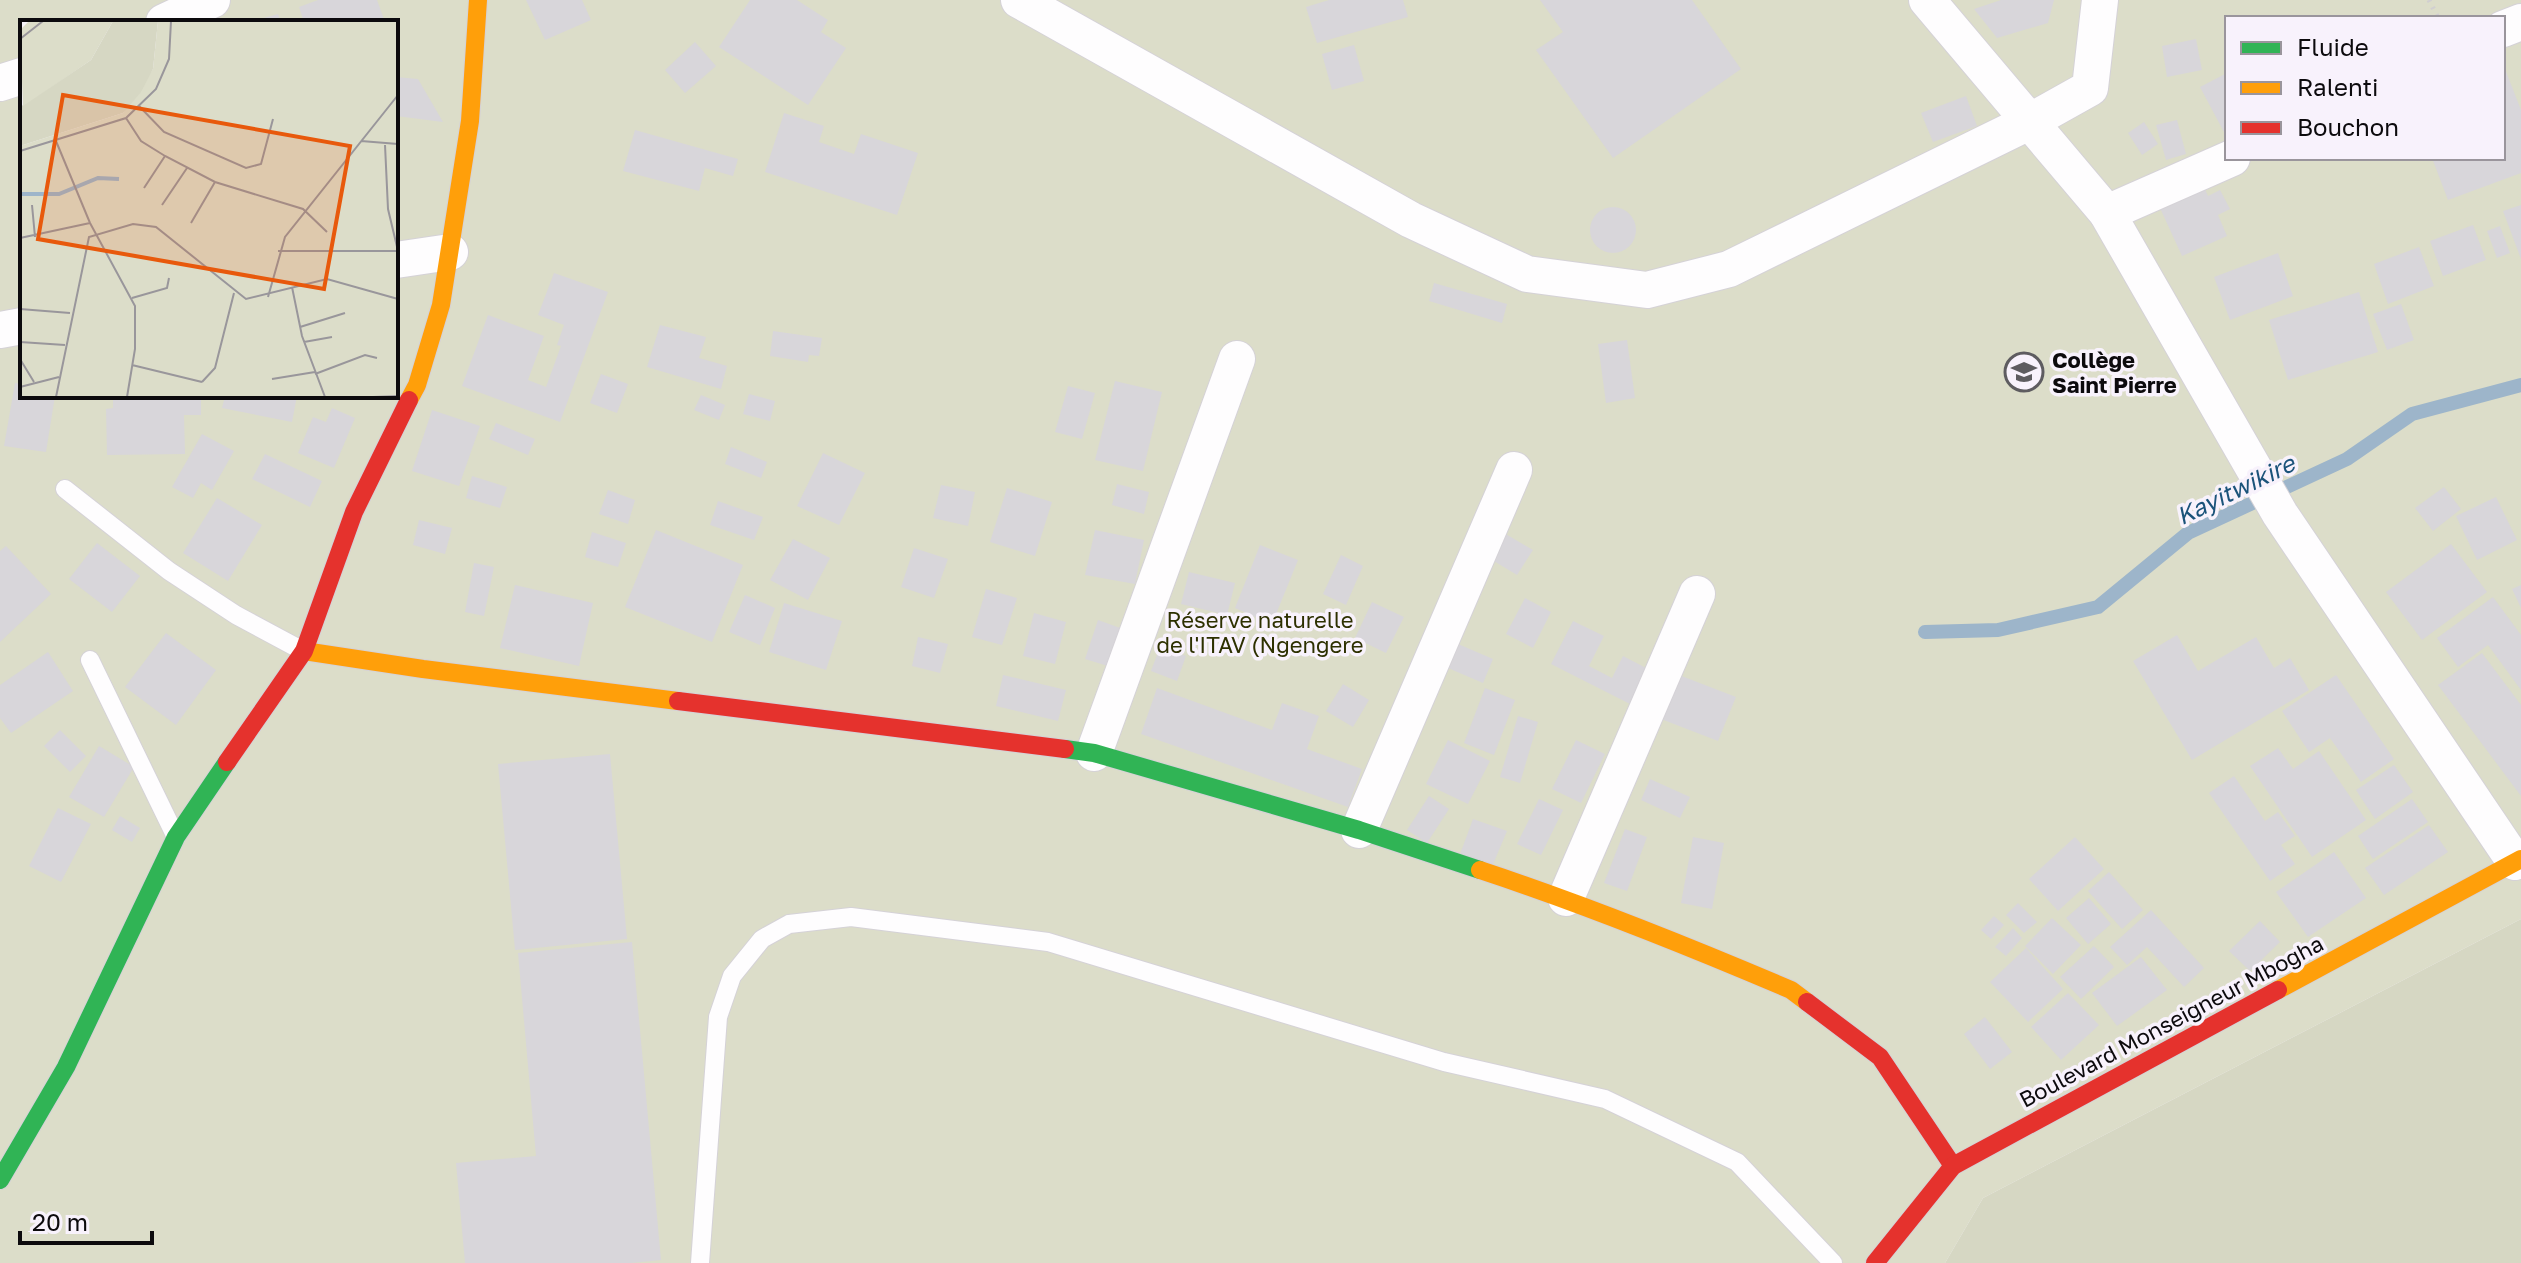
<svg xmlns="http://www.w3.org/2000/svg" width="2521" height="1263" viewBox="0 0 2521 1263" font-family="'Golos Text',sans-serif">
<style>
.green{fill:#dcddc9;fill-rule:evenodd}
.forest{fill:#d6d7c3}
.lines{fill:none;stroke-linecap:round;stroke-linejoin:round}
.stream{stroke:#9db5ca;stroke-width:14}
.building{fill:#d8d6da}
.lane-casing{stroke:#d5d2d7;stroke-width:20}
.street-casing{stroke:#d5d2d7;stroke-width:38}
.fast-casing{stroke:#d5d2d7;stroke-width:20}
.slow-casing{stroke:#d5d2d7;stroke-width:20}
.jam-casing{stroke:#d5d2d7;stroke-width:20}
.path{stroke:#d1cfd1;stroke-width:5;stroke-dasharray:2 6;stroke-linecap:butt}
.lane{stroke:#fefdfe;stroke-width:18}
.street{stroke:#fefdfe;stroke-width:36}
.fast{stroke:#30b455;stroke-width:18}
.slow{stroke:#ff9f0a;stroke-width:18}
.jam{stroke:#e5322d;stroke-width:18}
.labels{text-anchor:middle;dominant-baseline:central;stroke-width:7;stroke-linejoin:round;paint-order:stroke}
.poi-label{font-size:22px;font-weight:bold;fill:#0c0a0d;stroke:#f8f2fc;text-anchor:start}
.park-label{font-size:22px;fill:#2d3000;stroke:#f8f2fc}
.street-label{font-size:22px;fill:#0c0a0d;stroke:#f8f2fc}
.water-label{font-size:24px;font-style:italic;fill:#1b537a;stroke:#f8f2fc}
.inset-river{fill:none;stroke:#9db5ca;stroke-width:4}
.inset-road{fill:none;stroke:#99969b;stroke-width:2}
.view{fill:#e8590c;fill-opacity:0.15;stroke:#e8590c;stroke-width:4}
.inset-edge{fill:none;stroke:#0c0a0d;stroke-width:4}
</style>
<rect width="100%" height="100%" fill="#f7f4fa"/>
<path class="green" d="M0,0H2521V919L1983,1198L1945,1263H0ZM2227,18H2503V158H2227ZM22,22H396V396H22Z"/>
<path class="forest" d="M2521,919V1263H1945L1983,1198Z"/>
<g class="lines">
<path class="stream" d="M1925,632L1998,630L2098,607L2188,533L2347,459L2412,414L2521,385"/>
</g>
<g class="building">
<path d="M318,0H377L385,22H304L299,7Z"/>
<path d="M526,0H582L591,20L545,40Z"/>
<path d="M750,0H797L828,20L821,32L846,48L808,105L719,47Z"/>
<path d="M1329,0H1403L1408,17L1317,43L1306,7Z"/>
<path d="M1540,0H1692L1741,69L1613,158L1536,50L1563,32Z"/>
<path d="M2001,0H2054L2048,23L1997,38L1974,9Z"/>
<path d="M278,14L281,22H254L253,21Z"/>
<path d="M2196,39L2202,70L2167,77L2162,46Z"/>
<path d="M695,42L716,66L685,93L665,70Z"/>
<path d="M1354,45L1364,81L1332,90L1322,54Z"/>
<path d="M2505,69L2521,110V173L2448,200L2432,158H2503V70Z"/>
<path d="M2227,73V132L2225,134L2200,87Z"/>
<path d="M396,77L418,79L443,122L396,116Z"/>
<path d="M1966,96L1977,126L1933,142L1921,113Z"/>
<path d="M784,113L824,126L819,142L854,154L861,134L918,153L897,215L765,172Z"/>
<path d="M2177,120L2186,154L2166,160L2156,125Z"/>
<path d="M2144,122L2158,144L2142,155L2128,133Z"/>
<path d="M635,130L738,159L733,176L705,168L699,191L623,171Z"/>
<path d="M2204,187L2208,196L2220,190L2230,209L2218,215L2227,236L2182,256L2160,208Z"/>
<path d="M2521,205V259L2503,211Z"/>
<circle cx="1613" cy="230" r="23"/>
<path d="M2473,225L2486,260L2443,276L2430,241Z"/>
<path d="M2500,226L2510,253L2497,258L2487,231Z"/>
<path d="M2419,247L2434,286L2388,304L2374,264Z"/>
<path d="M2278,253L2293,296L2230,320L2214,277Z"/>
<path d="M554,273L608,292L560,422L462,386L488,315L544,336L528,380L546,387L561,346L557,345L564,325L538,315Z"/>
<path d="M1434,283L1507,304L1502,323L1429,301Z"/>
<path d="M2359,292L2378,352L2288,380L2269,320Z"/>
<path d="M2401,304L2414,340L2387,350L2373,314Z"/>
<path d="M660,325L706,337L699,358L727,366L721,389L647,367Z"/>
<path d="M773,331L822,338L819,356L809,355L808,362L770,356Z"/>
<path d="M1627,340L1635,398L1606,403L1598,344Z"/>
<path d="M601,374L628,384L617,413L590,403Z"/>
<path d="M1115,381L1162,392L1143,471L1095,460Z"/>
<path d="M15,383L22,384V396H55L46,452L4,446Z"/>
<path d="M1068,386L1095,393L1082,439L1055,432Z"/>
<path d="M749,394L775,401L770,421L743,414Z"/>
<path d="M701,395L725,405L719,420L694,410Z"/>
<path d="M113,396H201V415H184L185,454L107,455L106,409L113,408Z"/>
<path d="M225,396H297L292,422L222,408Z"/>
<path d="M332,408L355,418L334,468L298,453L313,417L326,422Z"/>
<path d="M432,410L480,426L459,486L412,471Z"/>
<path d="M496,423L535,439L528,455L489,439Z"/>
<path d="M202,434L234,451L212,490L201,483L193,498L172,487Z"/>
<path d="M731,447L767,462L761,478L725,464Z"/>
<path d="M823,453L865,473L839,525L797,506Z"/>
<path d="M265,454L322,481L310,507L252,479Z"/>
<path d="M472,476L507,487L500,508L466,498Z"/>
<path d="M1117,484L1149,492L1144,514L1112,505Z"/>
<path d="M941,485L975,492L968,526L933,518Z"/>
<path d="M2444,487L2461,509L2433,531L2415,508Z"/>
<path d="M1007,488L1052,502L1035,556L990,542Z"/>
<path d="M608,490L635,500L628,524L599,514Z"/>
<path d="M2496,497L2517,540L2477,560L2456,516Z"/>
<path d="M217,498L262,525L228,581L183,553Z"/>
<path d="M718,501L763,517L754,540L710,525Z"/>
<path d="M419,520L452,528L445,554L413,545Z"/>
<path d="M656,530L743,565L712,642L625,607Z"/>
<path d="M1095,530L1144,540L1135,584L1085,575Z"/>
<path d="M1499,530L1533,550L1517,575L1484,555Z"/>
<path d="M592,532L626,543L618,567L585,557Z"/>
<path d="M793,539L830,558L808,600L770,580Z"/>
<path d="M97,543L140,576L112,612L69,579Z"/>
<path d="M2451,544L2487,592L2422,640L2386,592Z"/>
<path d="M1260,545L1298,560L1272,624L1235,608Z"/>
<path d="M6,546L51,594L0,642V551Z"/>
<path d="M914,548L948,559L934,598L901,587Z"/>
<path d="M1341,555L1363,566L1346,605L1323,594Z"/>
<path d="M474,563L494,567L484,616L465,612Z"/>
<path d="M1189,572L1235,583L1227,615L1181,604Z"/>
<path d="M515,585L593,603L579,666L500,648Z"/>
<path d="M2521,585V608L2512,589Z"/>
<path d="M986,589L1017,598L1002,645L972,637Z"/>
<path d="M745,595L775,608L760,645L729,632Z"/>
<path d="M2493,597L2521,635V690L2488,645L2458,667L2437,638Z"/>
<path d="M1525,598L1551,612L1533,648L1506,634Z"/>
<path d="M1372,602L1404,617L1386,653L1355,638Z"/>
<path d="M784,603L842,621L826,670L769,652Z"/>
<path d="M1034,613L1066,622L1055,664L1023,656Z"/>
<path d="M1098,620L1123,629L1111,667L1085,659Z"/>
<path d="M1573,621L1604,636L1589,666L1612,678L1623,656L1648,669L1630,704L1551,664Z"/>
<path d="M166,633L216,670L176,725L125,687Z"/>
<path d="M2177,635L2198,671L2256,637L2274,668L2290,658L2309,690L2192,760L2133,661Z"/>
<path d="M918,637L948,644L940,673L912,666Z"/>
<path d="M1451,641L1493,659L1483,683L1441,665Z"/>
<path d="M1160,647L1186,656L1177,681L1151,671Z"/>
<path d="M48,652L73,691L11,733L0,718V685Z"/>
<path d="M2482,653L2521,705V796L2438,685Z"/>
<path d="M1003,675L1066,690L1058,721L996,706Z"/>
<path d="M1679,675L1736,697L1718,741L1661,719Z"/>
<path d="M2336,675L2394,759L2361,782L2330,738L2309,752L2282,711Z"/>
<path d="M1343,684L1369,700L1353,727L1326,711Z"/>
<path d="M1157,688L1272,730L1282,703L1319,716L1307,749L1362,769L1348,807L1141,734Z"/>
<path d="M1485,688L1515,700L1494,755L1464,743Z"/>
<path d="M1518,716L1538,722L1520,783L1500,777Z"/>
<path d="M60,730L86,756L70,772L44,746Z"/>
<path d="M1448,740L1490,761L1468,804L1426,784Z"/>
<path d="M1576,740L1605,754L1581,803L1552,789Z"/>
<path d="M99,746L134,767L104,817L69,797Z"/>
<path d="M2278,748L2293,769L2319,751L2366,820L2312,857L2250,766Z"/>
<path d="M610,754L627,939L515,950L498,764Z"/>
<path d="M2394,765L2413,792L2375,819L2356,790Z"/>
<path d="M2234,776L2265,821L2278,812L2295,836L2281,845L2295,864L2270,881L2209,793Z"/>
<path d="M1650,779L1690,797L1680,818L1641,800Z"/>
<path d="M1429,796L1449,809L1427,843L1407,830Z"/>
<path d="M1539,799L1563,810L1541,855L1517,844Z"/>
<path d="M2412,799L2428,822L2373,859L2358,836Z"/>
<path d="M58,808L91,824L61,882L29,866Z"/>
<path d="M120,816L140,828L132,842L112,830Z"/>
<path d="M1473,819L1507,831L1491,869L1459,857Z"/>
<path d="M2429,825L2448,852L2384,895L2365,868Z"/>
<path d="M1625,829L1647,837L1627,891L1604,883Z"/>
<path d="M1693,837L1724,843L1712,909L1681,903Z"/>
<path d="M2075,837L2104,869L2058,911L2029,879Z"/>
<path d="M2334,852L2366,898L2308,937L2276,892Z"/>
<path d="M2109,872L2143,910L2122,929L2088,891Z"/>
<path d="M2089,898L2111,924L2088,944L2066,918Z"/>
<path d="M2018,903L2037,922L2024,933L2006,915Z"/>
<path d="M2151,910L2204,968L2184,987L2147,947L2127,965L2110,947Z"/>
<path d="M1994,916L2004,925L1991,939L1981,930Z"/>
<path d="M2052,918L2081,945L2053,974L2025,946Z"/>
<path d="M2260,921L2280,942L2250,971L2229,951Z"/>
<path d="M2013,928L2022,938L2006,956L1995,947Z"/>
<path d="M632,942L661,1260L631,1263H465L456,1163L536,1156L518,953Z"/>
<path d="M2094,946L2114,967L2081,999L2060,977Z"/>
<path d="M2026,948L2063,989L2028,1022L1990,982Z"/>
<path d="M2141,957L2167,990L2117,1026L2092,993Z"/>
<path d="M2068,993L2099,1025L2061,1060L2031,1027Z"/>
<path d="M1985,1017L2012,1052L1990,1069L1964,1034Z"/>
</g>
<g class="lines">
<g class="lane-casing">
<g id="lane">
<path d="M65,489L169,571L236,615L303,651"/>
<path d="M90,660L176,837"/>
<path d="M700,1263L718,1017L732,976L762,939L789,924L851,917L1048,942L1444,1062L1605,1099L1737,1162L1833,1263"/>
</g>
</g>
<g class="street-casing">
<g id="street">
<path d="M1019,0L1411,220L1527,274L1647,290L1729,269L2031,121L2090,88L2100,0"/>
<path d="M1927,0L2107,213L2280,514L2515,862"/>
<path d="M164,22L212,0"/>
<path d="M2503,29L2521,22"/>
<path d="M0,83L22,76"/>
<path d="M2107,213L2232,158"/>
<path d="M396,260L450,252"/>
<path d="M0,330L22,326"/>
<path d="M1094,753L1237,359"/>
<path d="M1359,830L1514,470"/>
<path d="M1566,898L1697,594"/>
</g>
</g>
<g class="fast-casing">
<g id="fast">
<path d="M1065,749L1094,753L1359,830L1480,870"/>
<path d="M0,1180L66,1067L176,837L227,762"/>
</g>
</g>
<g class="slow-casing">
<g id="slow">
<path d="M409,400L417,385L441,305L470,121L478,0"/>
<path d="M304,651L423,669L678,701"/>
<path d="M1480,870C1586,905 1688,946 1791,990L1807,1002"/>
<path d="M2278,990L2521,859"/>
</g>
</g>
<g class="jam-casing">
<g id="jam">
<path d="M678,701L1065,749"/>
<path d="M227,762L304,651L354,512L409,400"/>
<path d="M1807,1002L1880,1057L1953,1166"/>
<path d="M1875,1263L1953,1166L2278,990"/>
</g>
</g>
<path class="path" d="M2429,0L2438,18"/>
<use href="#lane" class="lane"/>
<use href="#street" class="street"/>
<use href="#fast" class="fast"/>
<use href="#slow" class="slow"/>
<use href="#jam" class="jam"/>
</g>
<defs>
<g id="school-ring" transform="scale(2)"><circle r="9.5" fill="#f8f2fc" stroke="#5e5c60" stroke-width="1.5"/><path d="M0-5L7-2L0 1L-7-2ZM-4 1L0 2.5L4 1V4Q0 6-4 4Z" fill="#5e5c60"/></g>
</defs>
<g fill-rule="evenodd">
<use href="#school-ring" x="2024" y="372"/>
</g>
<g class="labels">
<g class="poi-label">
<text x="2052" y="359">Collège<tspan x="2052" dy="25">Saint Pierre</tspan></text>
</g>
<g class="park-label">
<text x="1260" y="619">Réserve naturelle<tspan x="1260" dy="25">de l'ITAV (Ngengere</tspan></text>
</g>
<g class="street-label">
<text transform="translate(2171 1021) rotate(-28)">Boulevard Monseigneur Mbogha</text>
</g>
<g class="water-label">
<text transform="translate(2235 489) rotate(-26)">Kayitwikire</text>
</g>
</g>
<g transform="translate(20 20)">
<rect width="378" height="378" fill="#f7f4fa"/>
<path d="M9,1H93L71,40L3,87L0,10ZM138,1H378V377H0V126L103,93L133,49Z" fill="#dcddc9"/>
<path d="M93,1H138L133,49L121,72L103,93L0,126V82L3,86L71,40Z" fill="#d6d7c3"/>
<path class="inset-river" d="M0,174H39L78,158L99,159"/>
<path class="inset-road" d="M0,19L23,1M119,86L144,112L226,148L241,144L253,99M106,98L121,121L145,136L195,162L283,189L307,212M36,121L70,203L115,286V329L107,377M341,121L378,124M365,125L368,189L378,231M0,131L106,98L136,69L149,39L151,1M124,168L145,136M12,185L15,217M142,185L167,148M171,203L195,162M0,218L70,203M258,231H378M272,267L282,316L305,377M248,277L265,217L378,75M112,278L147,268L149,258M0,289L50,293M280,307L325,293M0,322L45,325M284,322L312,317M0,339L14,362M112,345L182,362M295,354L345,335L357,338M252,359L295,352M182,362L195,348L214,273M0,367L39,357M36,377L69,217L113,204L136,207L226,279L307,259L378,279M353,377L378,376"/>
<path class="view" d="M43,75L330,126L304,269L18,219Z"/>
<rect width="378" height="378" class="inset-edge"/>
</g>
<rect x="2225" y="16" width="280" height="144" fill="#f8f2fc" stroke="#9a959c" stroke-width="2"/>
<rect x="2241" y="42" width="40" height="12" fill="#30b455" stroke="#9a959c" stroke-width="2"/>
<text x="2297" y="56" font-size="24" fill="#0c0a0d">Fluide</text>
<rect x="2241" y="82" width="40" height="12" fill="#ff9f0a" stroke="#9a959c" stroke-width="2"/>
<text x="2297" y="96" font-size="24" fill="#0c0a0d">Ralenti</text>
<rect x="2241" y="122" width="40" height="12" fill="#e5322d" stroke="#9a959c" stroke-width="2"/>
<text x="2297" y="136" font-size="24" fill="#0c0a0d">Bouchon</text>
<path d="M20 1231v12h132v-12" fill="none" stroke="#0c0a0d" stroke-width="4"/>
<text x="32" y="1231" font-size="24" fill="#0c0a0d" stroke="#f8f2fc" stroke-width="6" paint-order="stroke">20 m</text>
</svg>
